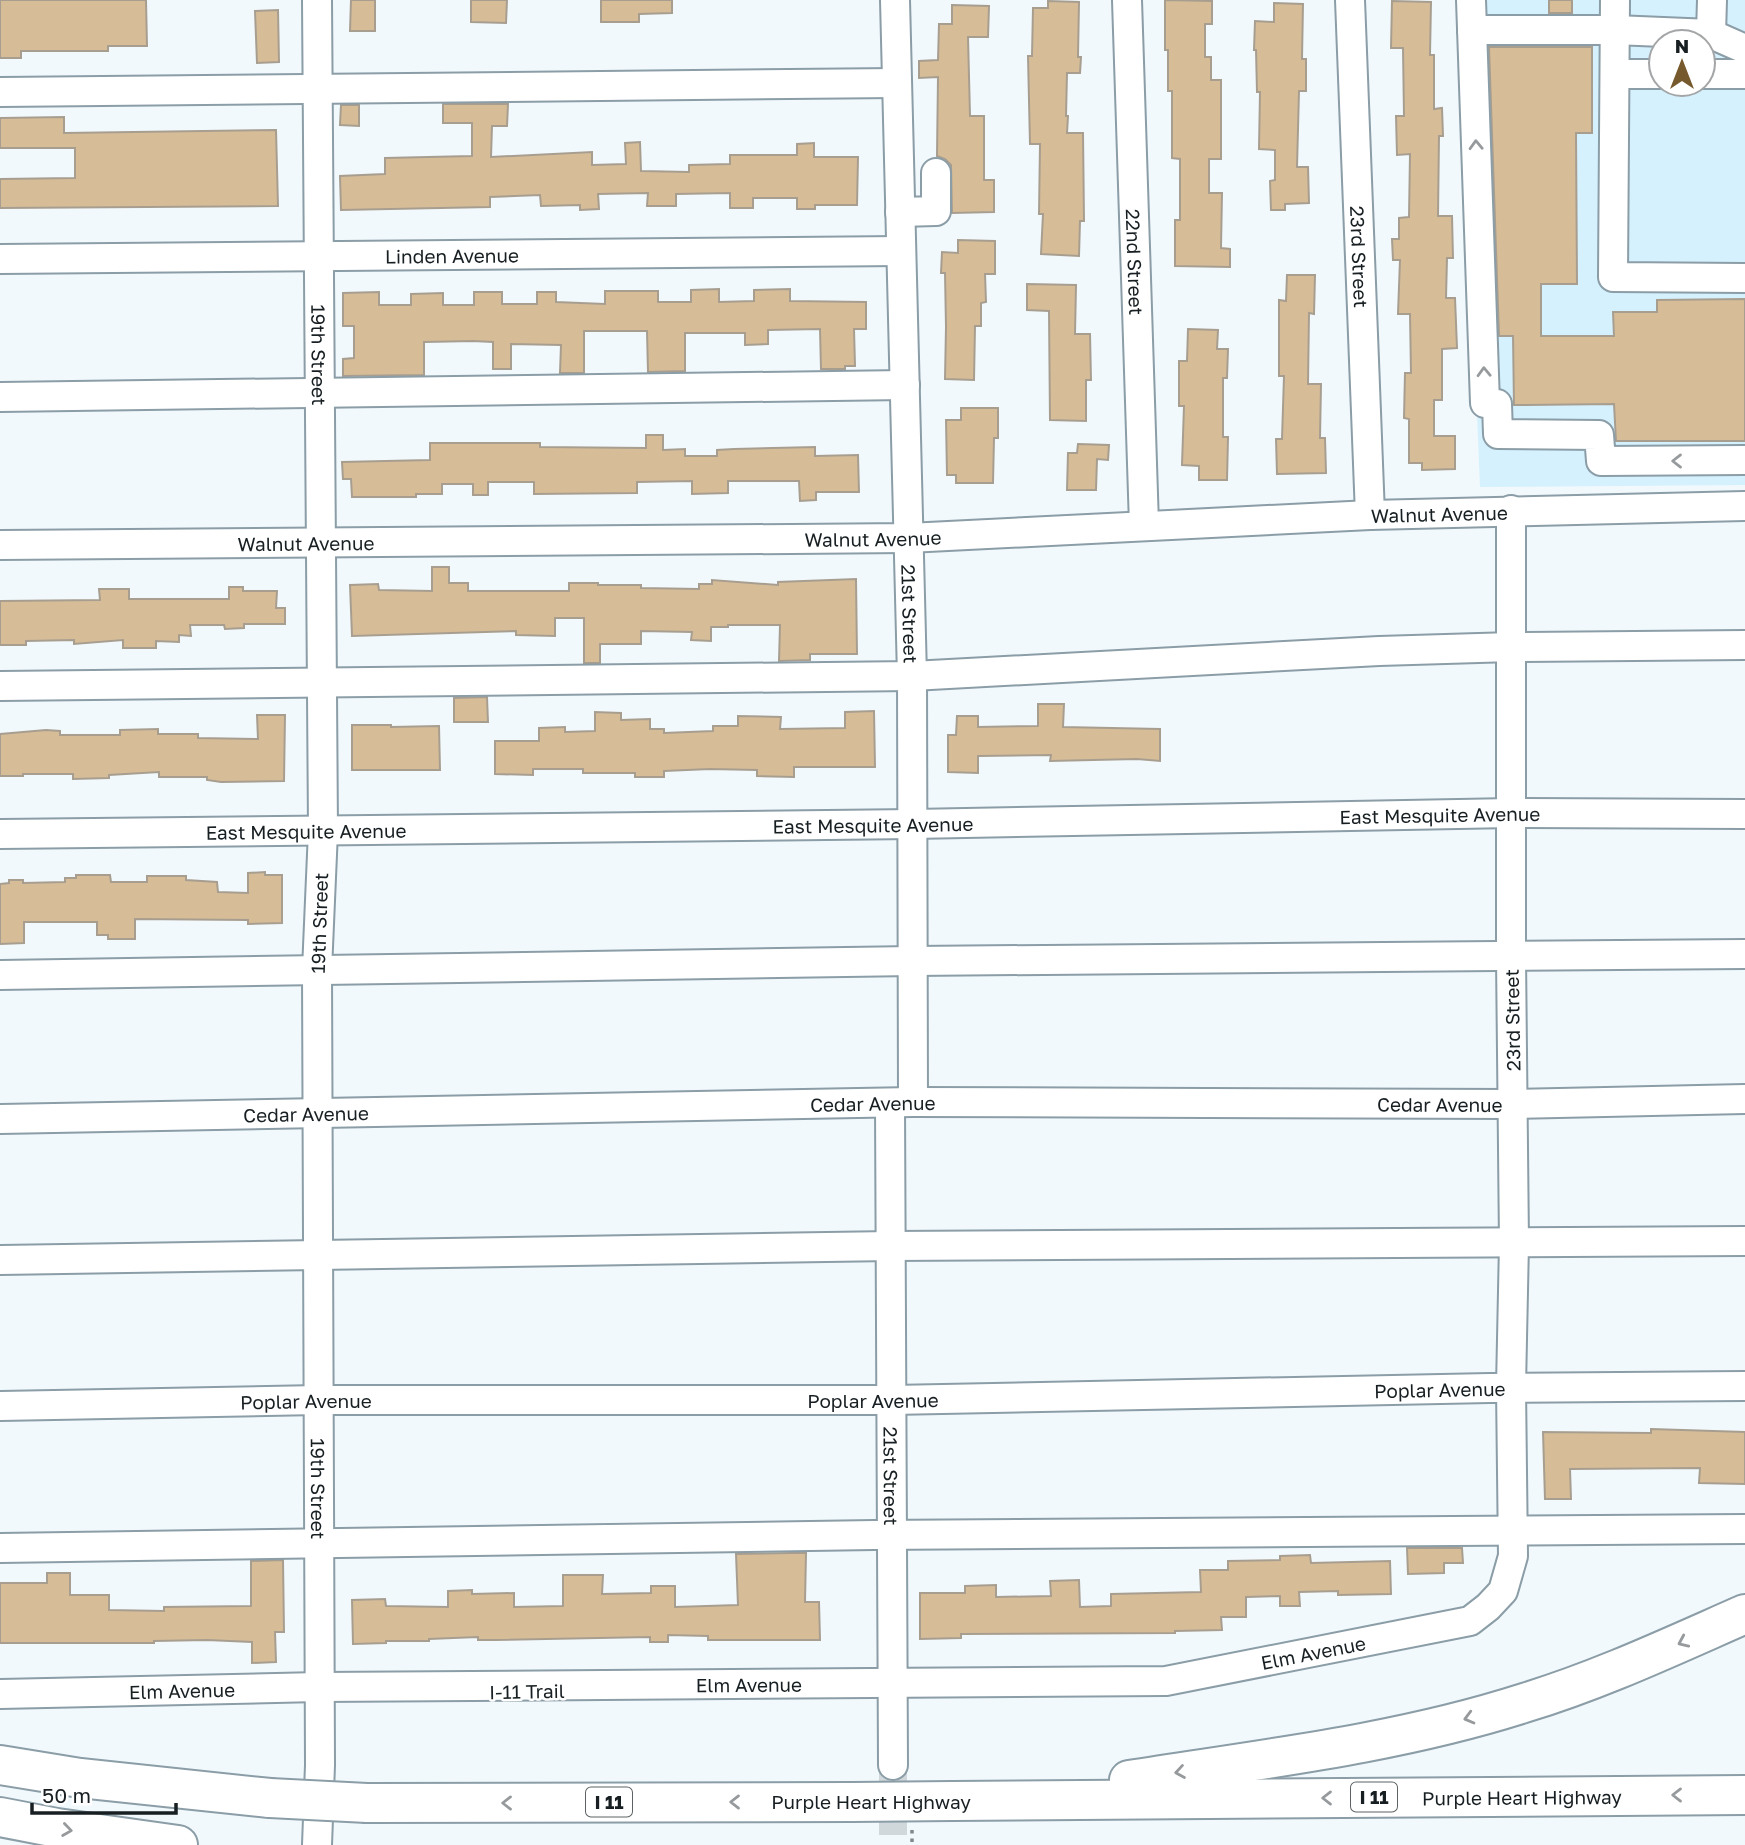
<svg xmlns="http://www.w3.org/2000/svg" width="1745" height="1845" viewBox="0 0 1745 1845" font-family="'Golos Text',sans-serif">
<style>
.built{fill:#d5f1fe;fill-rule:evenodd}
.building{fill:#d6bd98;stroke:#a89e90;stroke-width:2}
.lines{fill:none;stroke-linecap:round;stroke-linejoin:round}
.minor-tunnel{stroke:#d0d8dc;stroke-width:28;stroke-dasharray:28 14;stroke-linecap:butt}
.minor-casing{stroke:#8b9da6;stroke-width:32}
.highway-casing{stroke:#8b9da6;stroke-width:42}
.path{stroke:#80888b;stroke-width:3.5;stroke-dasharray:3.5 5;stroke-linecap:butt}
.minor{stroke:#fff;stroke-width:28}
.highway{stroke:#fff;stroke-width:38}
.highway-bridge-casing{stroke:#8b9da6;stroke-width:42;stroke-linecap:butt}
.highway-bridge{stroke:#fff;stroke-width:38}
.oneway{stroke:#979a9c}
.labels{text-anchor:middle;dominant-baseline:central;stroke-width:5;stroke-linejoin:round;paint-order:stroke}
.shield{fill:#fff;stroke:#5d6264;stroke-width:2}
.shield-label{font-size:18px;font-weight:bold;fill:#181f22}
.street-label{font-size:19px;fill:#181f22;stroke:#fff}
</style>
<rect width="100%" height="100%" fill="#f1f9fd"/>
<path class="built" d="M1460,0H1745V485L1480,487ZM1661,42H1703V84H1661Z"/>
<g class="building">
<path d="M0,0H146L147,46H108V51H21V58H0Z"/>
<path d="M351,0H375V31H350Z"/>
<path d="M471,0H507L506,23L471,22Z"/>
<path d="M601,0H672V13L639,14V22H601Z"/>
<path d="M1165,0L1212,1V24H1205V57H1211V80H1221V159H1209V193H1222L1221,248L1230,249V267L1175,266V220H1180V159L1172,158V91H1168V50H1165Z"/>
<rect x="1549" y="0" width="23" height="13"/>
<path d="M1048,1L1079,2L1078,57H1081L1080,73H1067L1066,116H1068L1067,133H1083L1084,221H1080L1079,256L1041,254L1043,214H1039L1040,144H1030L1028,56H1032L1033,8H1048Z"/>
<path d="M1392,1L1431,2L1430,55H1434V109L1442,108L1443,136H1439L1438,216H1452L1453,258H1447L1446,298H1455L1457,348L1442,349V400H1434V436H1455V469L1422,470V463H1409V419L1404,418L1405,373H1411L1410,314H1398L1400,260H1393L1392,239H1399V218L1409,217L1410,154L1397,155L1396,116H1404L1403,48H1391Z"/>
<path d="M1274,3L1303,4L1302,59H1306V91H1299L1297,167H1308L1309,203L1285,204V210H1271L1270,181L1275,180V150L1259,149L1260,92H1257L1256,50H1254L1255,21L1274,22Z"/>
<path d="M952,5L989,6L988,37H968L970,116H984V180H994V212L952,213L951,165L945,159L937,156L938,77L919,78V61L938,60L939,24H952Z"/>
<path d="M278,10L279,62L257,63L255,11Z"/>
<path d="M1489,47H1592V133H1576L1577,284H1541V336H1614L1613,312H1657V300L1745,299V441H1616L1614,404L1514,405L1513,336H1499Z"/>
<path d="M443,104H508L507,126H492L491,157L592,152V165L626,164L625,143L640,142L641,171L689,172V165L730,164V155H797V144L814,143V157H858L857,205H815V209H797V198H753V208H730V193L676,194V206H647L648,193L598,194L599,209L580,210V205L541,206L540,195L490,197V207L341,210L340,176L385,174V158L472,156V123H443Z"/>
<path d="M341,105H359V126L340,125Z"/>
<path d="M64,117V133L276,130L278,206L0,208V179L75,178V148H0V118Z"/>
<path d="M958,240L995,241V274H985L986,302L981,303V326H975L974,380L945,379L946,327L945,273H941L942,252L958,253Z"/>
<path d="M1287,275H1315L1314,314L1309,313L1308,384H1321L1320,438H1325L1326,473L1277,474L1276,439H1282L1284,376H1279V300L1286,301Z"/>
<path d="M1027,284L1076,285L1075,334H1090L1091,380H1086V421L1050,420L1049,311L1027,310Z"/>
<path d="M719,289V302L754,301V290L790,289V301L866,302V329H854L855,366H845V369H821L820,329L768,330V344L745,345V333H685V371L648,372L647,331H584V373H560L561,345L511,344V369H493V342L473,341L424,342V375L343,376V359L354,358V326H343V293L379,292V305H411V294L443,293V305H474V292H502V304H537V292H556V302L605,304V291H658V302H691V290Z"/>
<path d="M1188,329L1218,330L1217,349H1228L1227,378H1223V437H1228L1227,480H1199V466L1182,465L1184,406H1179V361H1187Z"/>
<path d="M961,408H998V438H994L993,483H956V475H947L946,420H961Z"/>
<path d="M646,435H663V450L685,449V456H717V450L734,449L815,447V456L858,455L859,492H816V500L800,501L799,481H728V493L692,494V481L637,482V493L534,494V482H488V495H473V484H442V494H416V497H352L351,479H343L342,462L430,460V443H540V447L646,448Z"/>
<path d="M1078,444L1109,445L1108,460L1097,459L1096,490H1067L1068,453H1077Z"/>
<path d="M432,567H449V583H468V591H569V583H598V585H641V588L699,589V584H712V580L778,585V582L856,579L857,654H810V660L779,661L780,625H728V627H711V641L691,640L692,632L641,631V644H600V663H584V618H555V636L516,635V631L352,636L350,585L378,584L379,590L432,591Z"/>
<path d="M229,587H243V591H277L276,608H285V624H244V628L225,629L224,625H190L191,636L179,635V642L156,641V648H123V640L74,644V640L26,641V645H0V601L100,600L99,589H129V599H229Z"/>
<path d="M487,697L488,722H454V698Z"/>
<path d="M1038,704H1064L1063,727L1160,729V761L1137,759L1050,761L1051,755L978,756V773L948,772V735H956L957,716H978V727L1038,726Z"/>
<path d="M874,711L875,767H794V777L757,776V770L710,769L664,771V777H635V773H583V769H533V775L495,774V741H539V728L565,727V732L595,731V712L621,713V720L650,719V729H664V733L713,731V726H738V716L781,717L780,729L845,728V712Z"/>
<path d="M257,715H285L284,781L221,782L207,780V777H159V772L109,775V778L73,779V774H23V776H0V734L46,730L60,731V735H120V730L158,729V734H198V738L258,739Z"/>
<path d="M352,725H391V727L439,726L440,770H352Z"/>
<path d="M265,872V875H282V923L248,924V920L135,919V939H108V935H97V922H24V943L0,944V884L9,883V880H23V883L65,882V878H76V875H110L111,882H147V876H186V880L217,882L218,892L248,893V873Z"/>
<path d="M1651,1429L1745,1432V1484L1699,1483L1700,1468L1570,1469L1571,1499H1545L1543,1432L1651,1433Z"/>
<path d="M1407,1548H1462L1463,1563H1444V1573L1408,1574Z"/>
<path d="M791,1553H806L805,1602H819L820,1640H708V1636L668,1635V1642H650V1637L495,1640H478V1637L429,1639V1641H386V1643L353,1644L352,1600L385,1599L386,1606L448,1607V1591L472,1590V1594L514,1593V1607L563,1606V1575H603L602,1594L651,1593V1586H675V1607L738,1605L736,1554Z"/>
<path d="M1310,1555L1311,1563L1390,1561L1391,1594L1338,1595V1591L1299,1592L1300,1606H1280V1596L1246,1597V1617H1221L1222,1630L1175,1631V1633L961,1634V1638L920,1639V1593H965V1586L996,1585V1597L1051,1596L1050,1581L1079,1580L1080,1607L1111,1606V1594L1201,1592L1200,1570H1228V1561L1280,1560V1556Z"/>
<path d="M283,1560L284,1632H275L276,1662L252,1663V1642L207,1640L154,1641V1643H0V1583H47V1573H70V1595H109V1610L164,1611V1607L251,1606V1561Z"/>
</g>
<g class="lines">
<path class="minor-tunnel" d="M893,1765V1845"/>
<g class="minor-casing">
<g id="minor">
<path id="s1" d="M317,0L323,831L317,970L320,1765L317,1845"/>
<path id="s2" d="M895,0L912,676L913,1102"/>
<path id="s3" d="M1127,0L1144,525"/>
<path id="s4" d="M1350,0L1370,515"/>
<path d="M1471,0L1485,403L1497,404L1498,434L1599,435L1601,461L1745,460"/>
<path d="M1615,0L1613,277L1745,278"/>
<path d="M1472,30H1615L1711,34L1745,49"/>
<path d="M1711,34L1712,0"/>
<path d="M1615,74H1661"/>
<path d="M1703,74H1745"/>
<path d="M0,92L897,83"/>
<path d="M900,212L936,211V173"/>
<path id="s5" d="M0,259L901,251"/>
<path d="M0,397L905,385"/>
<path id="s6" d="M0,545L908,538L1370,515L1745,506"/>
<path d="M0,686L912,676L1379,651L1512,647L1745,645"/>
<path id="s7" d="M0,834L913,824L1512,813L1745,814"/>
<path d="M0,975L913,961L1745,954"/>
<path id="s8" d="M890,1103L893,1765"/>
<path id="s9" d="M0,1119L913,1102L1514,1104L1745,1099"/>
<path d="M0,1260L891,1246L1745,1241"/>
<path id="s10" d="M0,1406L318,1400H892L1490,1388L1745,1386"/>
<path d="M0,1548L874,1535L1745,1529"/>
<path id="s11" d="M0,1694L319,1687L1166,1681L1470,1621L1488,1607L1503,1591L1513,1556L1511,1387L1514,1243L1511,957V510"/>
</g>
</g>
<g class="highway-casing">
<g id="highway">
<path d="M0,1765L80,1778L270,1798"/>
<path d="M1129,1780C1262,1759 1396,1744 1524,1703C1600,1680 1672,1646 1745,1614"/>
<path id="s12" d="M953,1801L1745,1795"/>
<path d="M367,1803L852,1802"/>
<path d="M0,1817L57,1828L178,1845"/>
</g>
</g>
<path class="path" d="M912,1830V1845"/>
<use href="#minor" class="minor"/>
<use href="#highway" class="highway"/>
<g class="highway-bridge-casing">
<g id="highway-bridge">
<path d="M270,1798L367,1803"/>
<path d="M852,1802L953,1801"/>
</g>
</g>
<use href="#highway-bridge" class="highway-bridge"/>
</g>
<defs><path id="oneway-chevron" d="M-2-3.5L2.5 0L-2 3.5" fill="none" stroke-width="1.6" stroke-linecap="round" stroke-linejoin="round" transform="scale(1.75)"/></defs>
<g class="oneway">
<use href="#oneway-chevron" transform="translate(1476 145) rotate(-92)"/>
<use href="#oneway-chevron" transform="translate(1484 372) rotate(-92)"/>
<use href="#oneway-chevron" transform="translate(1677 461) rotate(180)"/>
<use href="#oneway-chevron" transform="translate(1683 1642) rotate(156)"/>
<use href="#oneway-chevron" transform="translate(1469 1718) rotate(165)"/>
<use href="#oneway-chevron" transform="translate(1180 1772) rotate(171)"/>
<use href="#oneway-chevron" transform="translate(1677 1795) rotate(180)"/>
<use href="#oneway-chevron" transform="translate(1327 1798) rotate(180)"/>
<use href="#oneway-chevron" transform="translate(735 1802) rotate(180)"/>
<use href="#oneway-chevron" transform="translate(507 1803) rotate(180)"/>
<use href="#oneway-chevron" transform="translate(67 1830) rotate(8)"/>
</g>
<g class="labels">
<g class="shield">
<rect x="1351" y="1782.5" width="46" height="29" rx="5"/>
<rect x="586" y="1787.5" width="46" height="29" rx="5"/>
</g>
<g class="shield-label">
<text x="1374" y="1797">I 11</text>
<text x="609" y="1802">I 11</text>
</g>
<g class="street-label">
<text stroke="none"><textPath href="#s5" startOffset="452">Linden Avenue</textPath></text>
<text stroke="none"><textPath href="#s4" startOffset="257">23rd Street</textPath></text>
<text stroke="none"><textPath href="#s3" startOffset="262">22nd Street</textPath></text>
<text stroke="none"><textPath href="#s1" startOffset="355">19th Street</textPath></text>
<text stroke="none"><textPath href="#s6" startOffset="1440">Walnut Avenue</textPath></text>
<text stroke="none"><textPath href="#s6" startOffset="873">Walnut Avenue</textPath></text>
<text stroke="none"><textPath href="#s6" startOffset="306">Walnut Avenue</textPath></text>
<text stroke="none"><textPath href="#s2" startOffset="614">21st Street</textPath></text>
<text stroke="none"><textPath href="#s7" startOffset="1440">East Mesquite Avenue</textPath></text>
<text stroke="none"><textPath href="#s7" startOffset="873">East Mesquite Avenue</textPath></text>
<text stroke="none"><textPath href="#s7" startOffset="306">East Mesquite Avenue</textPath></text>
<text transform="translate(319 923) rotate(-88)">19th Street</text>
<text transform="translate(1512 1020) rotate(-91)">23rd Street</text>
<text stroke="none"><textPath href="#s9" startOffset="873">Cedar Avenue</textPath></text>
<text stroke="none"><textPath href="#s9" startOffset="1440">Cedar Avenue</textPath></text>
<text stroke="none"><textPath href="#s9" startOffset="306">Cedar Avenue</textPath></text>
<text stroke="none"><textPath href="#s10" startOffset="1440">Poplar Avenue</textPath></text>
<text stroke="none"><textPath href="#s10" startOffset="873">Poplar Avenue</textPath></text>
<text stroke="none"><textPath href="#s10" startOffset="306">Poplar Avenue</textPath></text>
<text stroke="none"><textPath href="#s8" startOffset="373">21st Street</textPath></text>
<text stroke="none"><textPath href="#s1" startOffset="1489">19th Street</textPath></text>
<text stroke="none"><textPath href="#s11" startOffset="1316">Elm Avenue</textPath></text>
<text stroke="none"><textPath href="#s11" startOffset="749">Elm Avenue</textPath></text>
<text stroke="none"><textPath href="#s11" startOffset="182">Elm Avenue</textPath></text>
<text transform="translate(527 1691) rotate(-1)">I-11 Trail</text>
<text stroke="none"><textPath href="#s12" startOffset="569">Purple Heart Highway</textPath></text>
<text x="871" y="1801">Purple Heart Highway</text>
</g>
</g>
<g transform="translate(1682 63)"><circle r="33" fill="#ffffff" stroke="#a3a5a7" stroke-width="2"/>
<path d="M0-5L12 26L0 18L-12 26Z" fill="#76592c"/>
<text y="-10" font-size="19" font-weight="bold" text-anchor="middle" fill="#181f22">N</text>
</g>
<path d="M32 1803v10h144v-10" fill="none" stroke="#181f22" stroke-width="3.5"/>
<text x="42" y="1803" font-size="21" fill="#181f22" stroke="#ffffff" stroke-width="5" paint-order="stroke">50 m</text>
</svg>
